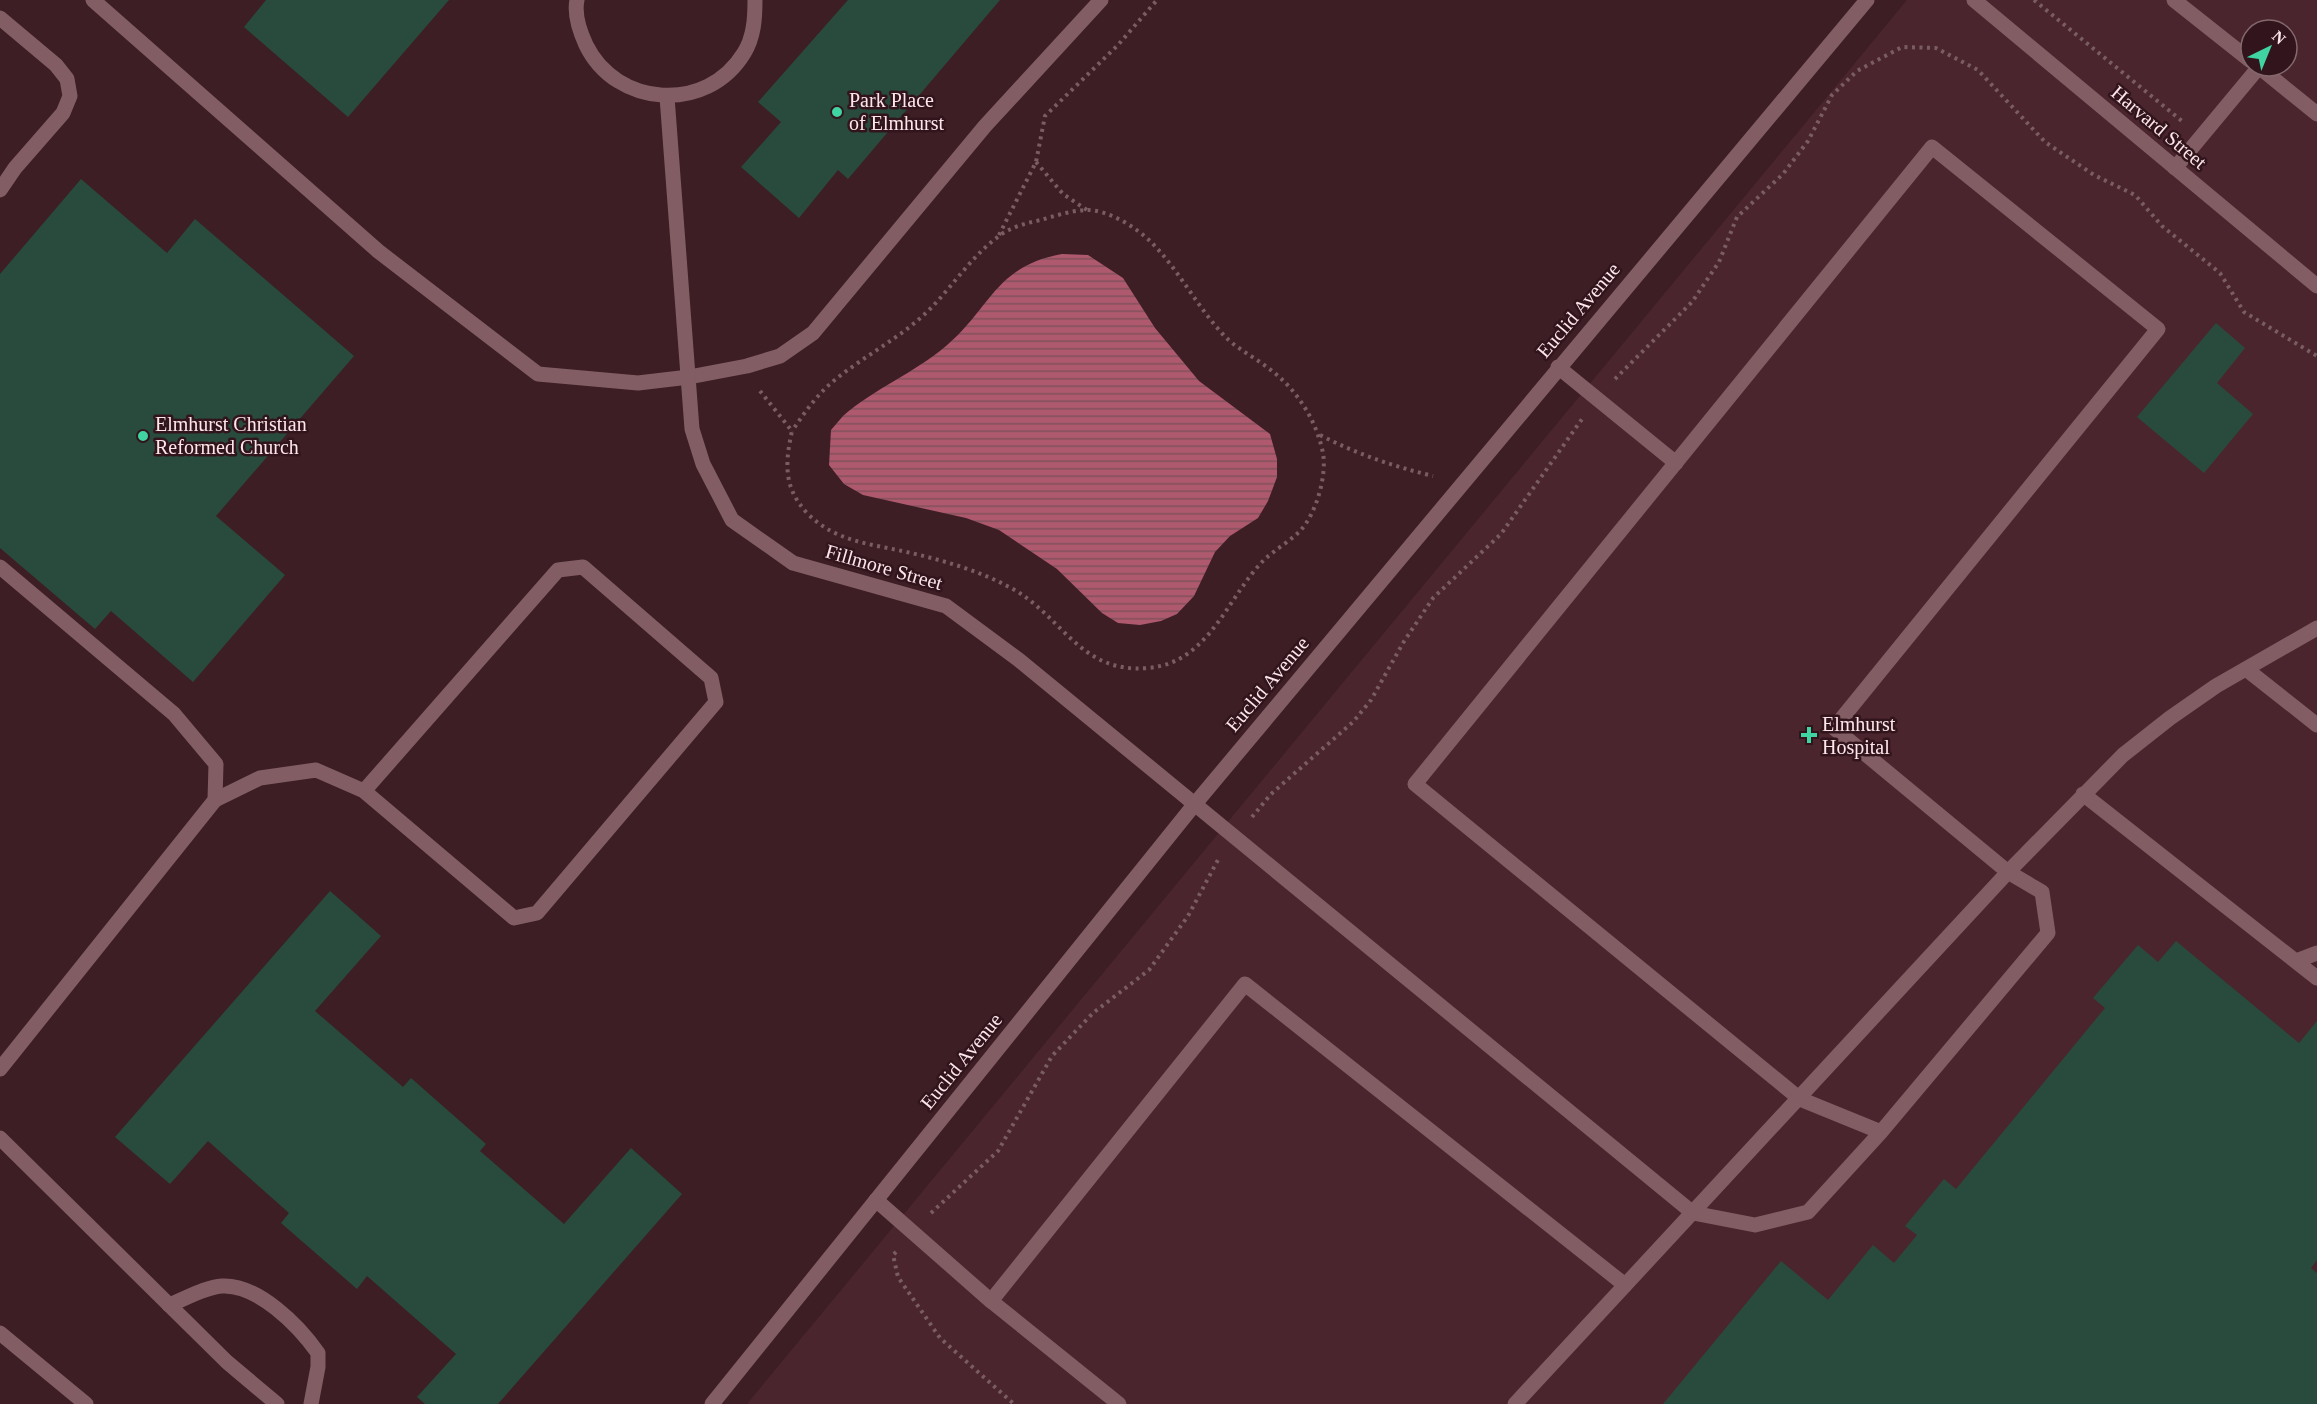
<svg xmlns="http://www.w3.org/2000/svg" width="2317" height="1404" viewBox="0 0 2317 1404" font-family="'Times New Roman',serif">
<style>
.built{fill:#4b252e;fill-rule:evenodd}
.water{fill:url(#water-rules)}
.building{fill:#284b3d}
.lines{fill:none;stroke-linecap:round;stroke-linejoin:round}
.path{stroke:#7a5d63;stroke-width:4;stroke-dasharray:3 4.5;stroke-linecap:butt}
.minor{stroke:#835d64;stroke-width:15}
.poi-dot{fill:#3fd4a2;stroke:#32151c;stroke-width:2}
.labels{text-anchor:middle;dominant-baseline:central;stroke-width:5;stroke-linejoin:round;paint-order:stroke}
.poi-label{font-size:20px;fill:#fde7ea;stroke:#32151c;text-anchor:start}
.street-label{font-size:20px;fill:#fde7ea;stroke:#32151c}
</style>
<defs>
<pattern id="water-rules" width="6" height="5" patternUnits="userSpaceOnUse" patternTransform="scale(1.5)"><rect width="6" height="5" fill="#ae596d"/><path d="M0 2.5h6" fill="none" stroke="#82505b"/></pattern>
</defs>
<rect width="100%" height="100%" fill="#3d1e25"/>
<path class="built" d="M1907,0H2317V1404H747ZM2251,30H2287V66H2251Z"/>
<path class="water" d="M1062,254L1088,255L1123,278L1155,328L1199,381L1270,434L1277,459V477L1268,501L1258,518L1230,536L1215,552L1194,596L1177,614L1161,621L1140,625L1118,623L1102,613L1057,569L999,530L966,518L863,495L844,484L829,465L831,430L843,416C874,389 914,373 946,346C991,308 995,266 1062,254Z"/>
<g class="building">
<path d="M266,0H449L348,117L244,27Z"/>
<path d="M848,0H1000L848,179L838,170L799,218L741,167L781,122L758,102Z"/>
<path d="M81,179L167,253L195,219L354,356L216,516L285,575L193,682L111,611L95,629L0,548V274Z"/>
<path d="M2216,323L2245,348L2217,383L2253,414L2204,473L2137,417Z"/>
<path d="M330,891L381,936L315,1011L403,1087L411,1078L486,1144L480,1151L564,1224L631,1148L682,1194L498,1404H425L417,1397L456,1354L367,1276L357,1289L281,1223L289,1213L208,1141L170,1184L115,1137Z"/>
<path d="M2176,941L2299,1043L2317,1021V1260L2311,1268L2317,1273V1404H1663L1781,1261L1828,1300L1873,1245L1894,1263L1917,1235L1905,1226L1944,1179L1956,1189L2105,1008L2093,998L2138,945L2158,962Z"/>
</g>
<g class="lines">
<g class="path">
<path d="M2034,0L2182,121"/>
<path d="M1036,162L1063,194L1087,210"/>
<path d="M999,235L1036,162L1045,116L1118,45L1157,0"/>
<path d="M1615,379L1692,302L1719,262L1737,217L1783,174L1808,141L1832,95L1857,71L1902,47L1936,48L1978,70L2045,142L2094,175L2135,195L2162,226L2220,273L2244,312L2317,356"/>
<path d="M760,391L792,431C785,463 783,488 808,514C837,543 874,544 911,553C945,561 980,571 1011,588C1062,615 1079,674 1148,668C1210,663 1228,595 1265,559C1276,549 1290,541 1300,531C1316,514 1327,476 1323,453C1316,419 1296,388 1267,367C1251,355 1233,347 1220,331C1195,303 1178,269 1151,242C1136,227 1107,209 1085,210C1070,211 1054,216 1041,220C1026,223 1011,227 999,236C973,255 954,284 932,307C904,336 867,354 836,379C818,393 805,412 792,431"/>
<path d="M1320,435C1357,454 1392,466 1433,476"/>
<path d="M1252,817L1271,794L1353,722L1371,700L1403,643L1433,598L1501,534L1582,419"/>
<path d="M931,1213L998,1151L1052,1056L1093,1013L1149,970L1188,916L1219,858"/>
<path d="M896,1252L893,1255L898,1277L940,1338L1014,1404"/>
</g>
<g class="minor">
<path d="M93,0L378,251L538,374L638,383L689,377L747,366L780,356L813,333L985,126L1101,0"/>
<path d="M577,0C574,14 580,32 586,45C616,107 707,114 744,53C754,37 755,18 755,0"/>
<path d="M1974,0L2317,286"/>
<path d="M2174,0L2251,61"/>
<path d="M0,18L56,65L67,79L70,96L63,113L15,168L0,190"/>
<path d="M2259,67L2317,114"/>
<path d="M667,97L692,429L703,464L732,520L793,563L946,606L1019,660L1693,1213L1755,1225L1808,1212L1881,1132L2048,933L2042,892L2008,872L1834,728L2158,329L1932,147L1415,784L1800,1099L1881,1132"/>
<path d="M2175,168L2259,67L2257,66"/>
<path d="M1558,367L1676,463"/>
<path d="M0,567L174,714L216,764L215,800L0,1069"/>
<path d="M2246,669L2317,725"/>
<path d="M2083,794L2317,978"/>
<path d="M215,800L260,778L316,770L364,791L558,570L583,567L711,678L716,702L537,913L514,918L364,791"/>
<path d="M2296,961L2317,953"/>
<path d="M0,1138L227,1362L277,1404"/>
<path d="M876,1200L991,1301"/>
<path d="M169,1305C185,1299 205,1287 222,1286C258,1284 299,1326 318,1353V1367L311,1404"/>
<path d="M0,1333L86,1404"/>
<path d="M712,1404L1194,805L1867,0"/>
<path d="M1119,1404L991,1301L1245,984L1625,1285"/>
<path d="M1515,1404L2008,872L2123,755L2170,718L2216,686L2317,628"/>
</g>
</g>
<g class="poi-dot">
<circle cx="837" cy="112" r="6"/>
<circle cx="143" cy="436" r="6"/>
<path d="M1806 726h6v6h6v6h-6v6h-6v-6h-6v-6h6z"/>
</g>
<g class="labels">
<g class="poi-label">
<text x="849" y="100">Park Place<tspan x="849" dy="23">of Elmhurst</tspan></text>
<text x="155" y="424">Elmhurst Christian<tspan x="155" dy="23">Reformed Church</tspan></text>
<text x="1822" y="724">Elmhurst<tspan x="1822" dy="23">Hospital</tspan></text>
</g>
<g class="street-label">
<text transform="translate(2159 127) rotate(40)">Harvard Street</text>
<text transform="translate(1578 310) rotate(-50)">Euclid Avenue</text>
<text transform="translate(884 567) rotate(16)">Fillmore Street</text>
<text transform="translate(1267 684) rotate(-50)">Euclid Avenue</text>
<text transform="translate(961 1061) rotate(-51)">Euclid Avenue</text>
</g>
</g>
<g transform="translate(2269 48) rotate(43)"><circle r="28" fill="#32151c" stroke="#83696e" stroke-width="1.5"/>
<path d="M0-4.5L10 22L0 15L-10 22Z" fill="#3fd4a2"/>
<text y="-9" font-size="16" font-weight="bold" text-anchor="middle" fill="#fde7ea">N</text>
</g>
</svg>
